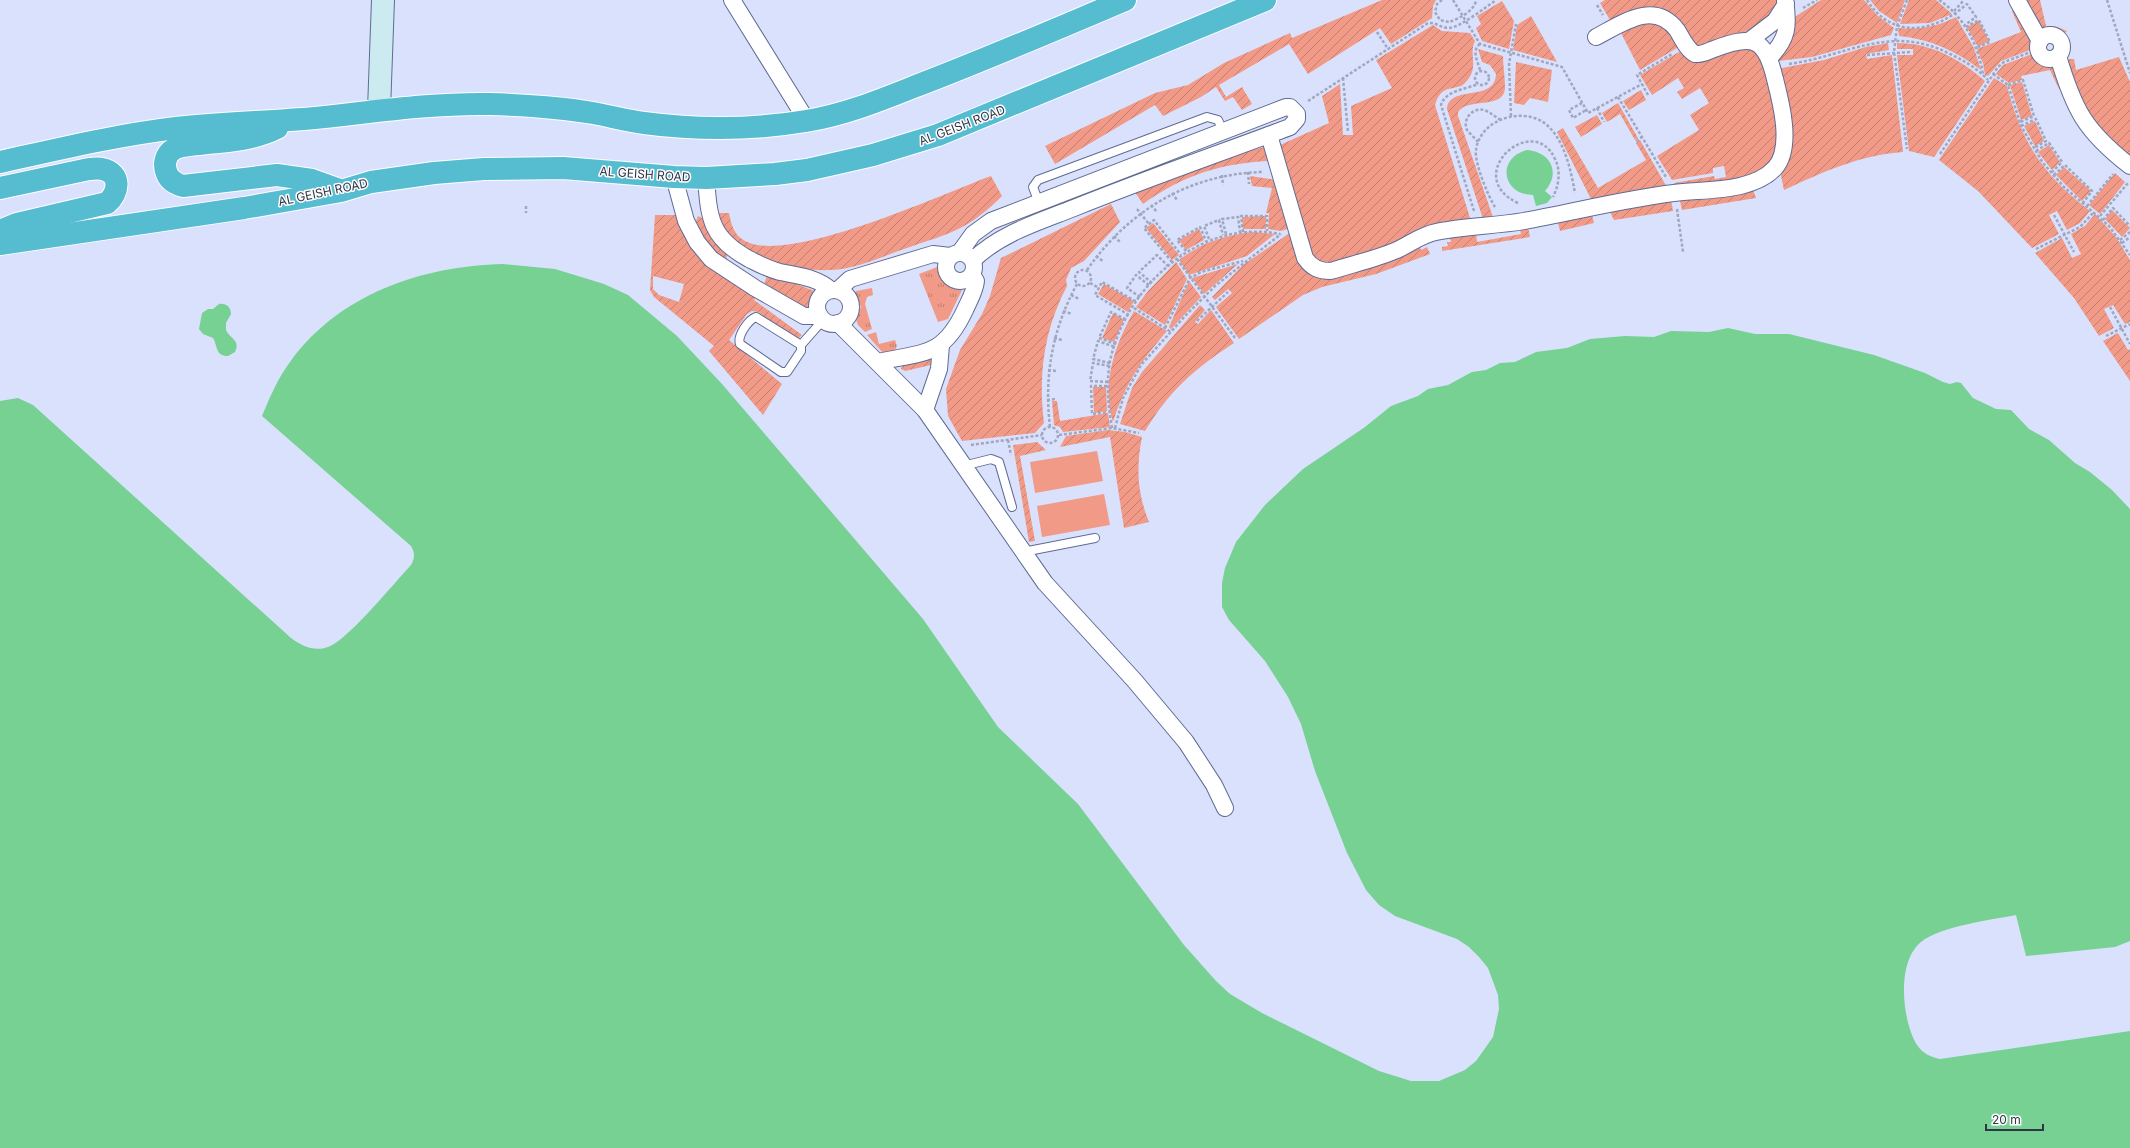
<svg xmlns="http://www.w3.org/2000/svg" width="2130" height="1148" viewBox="0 0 2130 1148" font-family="Inter,sans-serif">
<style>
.grass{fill:url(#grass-tufts)}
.park{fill:#f19a87}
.garden{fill:url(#garden-furrows);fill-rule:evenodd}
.water{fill:#76d193}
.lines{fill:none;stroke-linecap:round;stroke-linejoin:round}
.lane-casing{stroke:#606b94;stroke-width:10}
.street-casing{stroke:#606b94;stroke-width:18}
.secondary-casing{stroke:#606b94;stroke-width:24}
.highway-casing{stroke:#fff;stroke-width:24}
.path{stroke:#a0a7bf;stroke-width:2.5;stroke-dasharray:3 2;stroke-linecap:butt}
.lane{stroke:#fff;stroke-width:8}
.street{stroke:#fff;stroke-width:16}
.secondary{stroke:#ccebf1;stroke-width:22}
.highway{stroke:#56bcd0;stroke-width:22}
.labels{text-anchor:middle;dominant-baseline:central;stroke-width:3;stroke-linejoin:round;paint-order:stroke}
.street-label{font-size:12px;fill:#303547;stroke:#fff}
</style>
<defs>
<pattern id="grass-tufts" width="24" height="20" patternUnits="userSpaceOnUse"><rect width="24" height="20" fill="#f19a87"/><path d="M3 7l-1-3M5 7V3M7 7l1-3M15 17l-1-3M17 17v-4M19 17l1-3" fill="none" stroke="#c47e70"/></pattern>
<pattern id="garden-furrows" width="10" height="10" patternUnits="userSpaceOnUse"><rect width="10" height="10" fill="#f19a87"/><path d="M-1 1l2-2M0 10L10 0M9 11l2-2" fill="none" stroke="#c47e70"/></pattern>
</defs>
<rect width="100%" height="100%" fill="#d9e1fd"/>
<g class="grass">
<path d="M937,267C942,281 950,284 962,290L948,319L938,322L919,274Z"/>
<path d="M872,288L873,295L867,297L865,304L872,329L865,332L858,325L855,317L861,307L854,294L856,291Z"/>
<path d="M876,332L879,344L895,340L897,346L894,352L884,354L867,335Z"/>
</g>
<g class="park">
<path d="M1097,451L1103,481L1035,493L1030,462Z"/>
<path d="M1104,494L1110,525L1042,537L1037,506Z"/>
</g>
<g class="garden">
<path d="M1382,0H1436L1433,6L1432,18L1391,44L1380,28L1308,74L1289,44L1219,85L1226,97L1242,87L1252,104L1242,110L1233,97L1225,101L1216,87L1201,97L1163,116L1155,105L1055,164L1045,146L1155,93L1188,85L1224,63L1290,33L1292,38Z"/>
<path d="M1605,0H1781L1765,24L1700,49L1661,9L1650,6L1610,20L1600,3Z"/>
<path d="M1821,0H1864L1878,16L1894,28L1891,35L1812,57L1778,61C1789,47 1792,36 1793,18Z"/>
<path d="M1870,0H1905L1897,23L1879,11Z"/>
<path d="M1909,0H1936L1952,14L1930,23L1900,24Z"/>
<path d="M2023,0H2040L2046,26H2055L2067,31L2063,35L2052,30H2038Z"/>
<path d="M1502,1L1514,21L1509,49L1482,41L1476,28L1481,24L1477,16Z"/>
<path d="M2018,9L2035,48L2001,61L1988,76L1985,75L1983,63L1977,49L2021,32L2012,11Z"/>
<path d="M1531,16L1557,62L1513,50L1517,25Z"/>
<path d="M1956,17L1974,48L1981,70C1956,51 1930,39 1899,36L1898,28C1920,30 1936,27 1956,17Z"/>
<path d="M1653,18L1682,45L1640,70L1621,33L1639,22Z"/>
<path d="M1979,21L1989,41L1978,47L1967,27Z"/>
<path d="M1433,25L1442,31L1470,33L1475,41C1468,56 1480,66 1466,82C1457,93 1442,81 1435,105L1471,221L1327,267L1312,260L1280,145L1329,123L1322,96L1340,84L1343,135H1353L1351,106L1392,88L1376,60Z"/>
<path d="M1739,43L1760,53L1778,122L1775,162L1742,180L1676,188L1674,183L1714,176L1715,179L1726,177L1724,166L1713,168V173L1672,180L1657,156L1699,130L1690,115L1709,103L1700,88L1682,99L1677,92L1684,88L1678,78L1652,95L1640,75L1684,49Z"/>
<path d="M1888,43L1889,50L1866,54L1867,59L1892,55L1903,152C1860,155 1823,172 1784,190L1780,171L1777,69L1824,60L1866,47Z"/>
<path d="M1897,43C1931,43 1960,59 1985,81L1934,157L1909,151L1897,55H1913V49H1897Z"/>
<path d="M1478,49L1503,56C1503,66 1505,77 1505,88C1504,110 1468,97 1458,112V116L1493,217L1483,219L1447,109C1449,84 1495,103 1496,74L1490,65L1482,62Z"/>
<path d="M2037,52L2043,60L2053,62L2064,88L2059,89L2050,70L2021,76L2022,80L2009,83L1996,74L2003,65Z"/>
<path d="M2119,57L2130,82V162L2089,118L2068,66L2069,59H2074L2076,70Z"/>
<path d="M1516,62L1552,70L1548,102L1530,98L1524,105L1514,103Z"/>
<path d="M1994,78L2007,86C2021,142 2044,176 2090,211L2080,223L2067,230L2057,211L2049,215L2059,234L2032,248L1978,191L1939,160Z"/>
<path d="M2022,82L2032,116L2021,120L2010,85Z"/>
<path d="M1641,90L1646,100L1629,110L1623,101Z"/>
<path d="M1618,103L1638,138L1635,140L1620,114L1607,122L1602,113Z"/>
<path d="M1597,115L1602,124L1581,137L1575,127Z"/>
<path d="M2035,121L2044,141L2035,146L2024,126Z"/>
<path d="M1563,128L1598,188L1646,160L1636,143L1640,140L1668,189L1593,203L1557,132Z"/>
<path d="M2049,145L2060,162L2052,170L2038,152Z"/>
<path d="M1268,146L1273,161C1224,162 1183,175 1143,204L1132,188L1229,156Z"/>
<path d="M2064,167L2091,191L2082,201L2056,175Z"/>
<path d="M2115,173L2125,182L2100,214L2089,205Z"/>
<path d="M991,176L1002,196C990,208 978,218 964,226C946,236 926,241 907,248C883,256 857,269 831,270C809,271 790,267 769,260C743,252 726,240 719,213H729C731,224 734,235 745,241C789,265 942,194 991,176Z"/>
<path d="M1250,176L1277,180L1289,227C1284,233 1276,230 1268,229L1269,213H1266L1272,188L1252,186Z"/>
<path d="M1751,185L1756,198L1682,210L1679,197Z"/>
<path d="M1671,199L1673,211L1614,220L1608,208Z"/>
<path d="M1111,204L1120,222L1084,261L1071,268L1066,280L1067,286C1044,330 1038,374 1044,423L1035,433L962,441L948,416L946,389L960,350L982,314L990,296L1001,258Z"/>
<path d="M2112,210L2130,228L2122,237L2105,219Z"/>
<path d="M1591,211L1594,223L1560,231L1557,219Z"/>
<path d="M2095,214L2116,237L2130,260V322L2125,324L2113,305L2104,309L2114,328L2099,336L2074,298L2035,253L2062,238L2072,258L2081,254L2071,234L2085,226Z"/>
<path d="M655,215H676C691,256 719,276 757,296L754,300L802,335L798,339L758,312L752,311L747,314L729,340L782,384L763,415L709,351L714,346L654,297L650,290ZM653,276L684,284L679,302L659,295L653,289Z"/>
<path d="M698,216L702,218L711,237L727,255L726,261H724L706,243L696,221Z"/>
<path d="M1266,216V229H1243L1242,217Z"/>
<path d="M1153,223L1179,255L1172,260L1146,228Z"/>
<path d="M1528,227L1530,237L1442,251V247L1448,246L1447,242H1451L1450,237L1476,233L1477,242L1521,234L1520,229L1497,233L1496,229Z"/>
<path d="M1199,229L1204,240L1186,250L1179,240Z"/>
<path d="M1294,230L1309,268L1419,244L1421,250L1427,247L1430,254L1376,274L1322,287L1303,295L1239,339L1216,307L1232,293L1228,289L1215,300L1212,297L1243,265Z"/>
<path d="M1252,232L1275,234L1247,256L1189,275L1179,260C1201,243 1225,235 1252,232Z"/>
<path d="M1176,262L1187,279L1165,325L1136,307L1148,291Z"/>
<path d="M1238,264L1204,294L1192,278Z"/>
<path d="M768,273L817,292L813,300L811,310L764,284Z"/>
<path d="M1189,281L1201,297L1171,329L1169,327Z"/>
<path d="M1104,284L1134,301L1128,312L1098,294Z"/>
<path d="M1200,305L1205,310L1195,322L1198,324L1211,310L1234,343C1193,370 1171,389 1145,431L1120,424L1132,388L1142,372Z"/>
<path d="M1134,311L1167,331C1140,363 1126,382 1113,422C1101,384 1115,344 1134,311Z"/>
<path d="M1113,313L1124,320L1114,342L1102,338Z"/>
<path d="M2118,333L2128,350L2130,349V381L2103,341Z"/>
<path d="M929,358L932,361L931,365L905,371L901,369L903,365Z"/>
<path d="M1093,387H1106L1107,411L1094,413Z"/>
<path d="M1052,401H1057L1060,421L1108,413L1110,427L1063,432L1060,427L1054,425Z"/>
<path d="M1108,430L1125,432L1142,437C1136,468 1137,493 1149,522L1124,528L1110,437L1060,447L1066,436Z"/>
<path d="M1037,442L1046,450L1020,456L1035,541L1029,542L1013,445Z"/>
</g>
<g class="water">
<path d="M1527,150C1551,152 1561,173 1545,191L1552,197L1547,203L1536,206L1533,195C1502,195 1496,158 1527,150Z"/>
<path d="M503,264L555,269L604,284L628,295L677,336L722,384L923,619L998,727L1078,804L1184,945L1216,981L1230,994L1262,1013L1379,1071L1411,1081H1439L1465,1070L1476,1061L1493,1037L1499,1009L1498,995L1488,968L1479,957L1469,947L1457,939L1395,916L1379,905L1366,890L1347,853L1315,771L1301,724L1288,697L1265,661L1229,620L1222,607V583L1225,568L1236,542L1265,505L1303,469L1365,427L1391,406L1418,396L1428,389L1448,385L1472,372L1486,370L1500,363L1515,362L1536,352L1567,348L1590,339L1625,336L1654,337L1671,331L1709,332L1728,328L1755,334H1789L1874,355L1925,373L1943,382L1950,384L1957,382L1961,383L1973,398L1996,409L2011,410L2029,429L2049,440L2075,463L2090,472L2112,490L2130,509V941L2115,947L2026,956L2016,915C1990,920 1941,926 1921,942C1896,962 1902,1021 1917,1045C1923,1054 1931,1057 1940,1059L2130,1031V1148H0V401L18,398L33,405L291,638C302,646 314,652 328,647C347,641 395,582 411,565C415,558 415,553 411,546L262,416C270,397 278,378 290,362C339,294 422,266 503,264Z"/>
<path d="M219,304C226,303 231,307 231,314L226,323V330C230,339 241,340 235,352L228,356C215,356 218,346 213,338L203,334L199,329L202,313L208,309H213Z"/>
</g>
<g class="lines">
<g class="lane-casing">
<g id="lane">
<path d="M1039,203L1033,187L1038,180L1207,117L1218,120L1223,131"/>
<path d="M756,317L801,345V351L787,372H781L740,344C737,336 748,320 756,317Z"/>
<path d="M801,345L823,320"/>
<path d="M963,466L991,459L999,462L1012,507"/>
<path d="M1023,552L1095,538"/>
</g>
</g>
<g class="street-casing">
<g id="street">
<path d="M732,0L807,121"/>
<path d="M2017,0L2040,41"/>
<circle cx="2050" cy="47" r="12"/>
<path d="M1750,40L1775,21L1786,4"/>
<path d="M2058,56C2074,110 2085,131 2130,166"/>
<path d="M1769,58C1788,39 1789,26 1785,0"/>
<path d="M1269,135L1305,258C1312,268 1319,271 1331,271C1353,264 1376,259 1397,250C1410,244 1421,235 1436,232C1465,226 1495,226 1524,221C1574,212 1624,199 1674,193C1704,189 1752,193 1775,168C1793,148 1781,102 1775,79C1765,36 1752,35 1714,49C1708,51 1702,55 1695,54C1687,50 1682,38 1677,30C1654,0 1623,23 1596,37"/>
<path d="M674,177L686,221L697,242L711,259L755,288L804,316H820"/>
<path d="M706,178C709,218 710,238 749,259C759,264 768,269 780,272C799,276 816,277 831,290"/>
<path d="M960,252L973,234L991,221L1286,107H1290L1297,114V119L1290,127C1218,154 1146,179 1074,208C1039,222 1001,233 973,260"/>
<circle cx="960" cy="267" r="14"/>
<path d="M838,290L850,279L933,254L950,256"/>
<circle cx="834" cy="307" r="17"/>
<path d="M838,323L925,410L1045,583L1134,680L1186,742L1214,785L1225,808"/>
<path d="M878,362C924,352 943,357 965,310C969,301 975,291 976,281L972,275"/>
<path d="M925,410L939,369L941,345"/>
</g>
</g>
<g class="secondary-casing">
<path id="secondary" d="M379,110L383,0"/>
</g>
<g class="highway-casing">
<g id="highway">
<path d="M277,128C255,139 231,141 207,143C197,145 183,144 174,149C165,154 163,165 167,174C170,181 176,184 183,186L277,175L312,180L340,190"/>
<path d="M0,162C59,149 117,135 176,128C223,123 269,122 315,118C373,112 430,103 489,104C523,105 558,107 593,113C610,116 627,121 644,123C697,130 752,130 806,121C844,115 881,100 916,86C987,59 1056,29 1125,0"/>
<path d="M0,188L89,169C93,169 98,168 102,169C122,173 119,193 107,203L17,224L0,231"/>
<path d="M0,244L244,208L341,191L371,182L434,173L484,169L563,168L674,177L706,178L775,174L807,170L873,155L938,135L1265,0"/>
</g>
</g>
<g class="path">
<path d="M1442,0L1437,4L1435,12L1440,20L1449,22C1458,19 1475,11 1476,0"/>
<path d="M1453,0L1480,44L1562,67L1588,113L1642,84"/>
<path d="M1867,0C1893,41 1935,32 1967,4L1976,17L1965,25"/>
<path d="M1907,0L1897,26L1894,52L1907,149"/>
<path d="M1939,0C1964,16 1979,46 1983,75"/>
<path d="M2107,0L2130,73"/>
<path d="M1597,5L1603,15"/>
<path d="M1803,8L1817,0"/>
<path d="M1954,11L1964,0"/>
<path d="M1966,27L1979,20L1990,42L1976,48"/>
<path d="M1377,32L1388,49"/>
<path d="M1480,44C1471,50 1478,62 1480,70"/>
<path d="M1867,55L1911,52"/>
<path d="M1789,64C1847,56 1889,24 1948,53C1963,60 1977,68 1988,80"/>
<circle cx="1482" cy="78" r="7"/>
<path d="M1993,74L2008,85L2021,126L2043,163L2064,187L2109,226L2130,255"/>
<path d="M1343,78L1348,132"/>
<path d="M2008,85L2023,80L2034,116L2020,122"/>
<path d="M1648,95L1637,75L1672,54"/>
<path d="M1618,97L1666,177"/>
<path d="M1308,101L1428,23C1436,22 1441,28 1449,28C1461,27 1484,8 1495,1"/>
<path d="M1582,103L1569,110L1573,118L1586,110"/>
<path d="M1597,108L1604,122"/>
<path d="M1511,116L1509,64L1516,24"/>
<path d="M2021,126L2036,119L2046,141L2034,148"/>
<path d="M1636,141L1642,137"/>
<path d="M1478,142C1475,138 1470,134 1467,130C1462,119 1473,107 1484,110C1490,112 1495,117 1501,120"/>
<path d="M2036,151L2049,143L2062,162L2051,173"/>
<path d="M1940,154L1998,67L2004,62L2028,53"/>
<path d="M1248,172L1249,184"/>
<path d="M1222,175L1223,185"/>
<path d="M2054,175L2065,165L2092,191L2083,203"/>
<path d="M1172,193L1177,200"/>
<path d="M1518,203C1460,176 1533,110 1555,159C1561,171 1559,185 1553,197"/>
<path d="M1151,205L1157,212"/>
<path d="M526,206V213"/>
<path d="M2087,206L2113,174"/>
<path d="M1495,207C1488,196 1474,162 1476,150C1480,118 1526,105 1548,126C1565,142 1571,171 1575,193"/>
<path d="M1137,209L1149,224"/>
<path d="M1677,209L1683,252"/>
<path d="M1474,211L1441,105C1445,91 1466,89 1478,84"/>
<path d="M2054,215L2074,252"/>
<path d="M2100,216L2128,183"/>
<path d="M2103,220L2113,208L2130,226"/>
<path d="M1243,232L1241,216H1267V231"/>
<path d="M1226,234L1222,219L1238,217L1240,232"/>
<path d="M1114,236L1121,243"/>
<path d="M1209,239L1204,226L1219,220L1223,235"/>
<path d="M2120,240L2130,232"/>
<path d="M2122,243L2130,237"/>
<path d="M2036,249L2080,227L2094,212"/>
<path d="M1186,251L1177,240L1200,227L1206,241"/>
<path d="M1096,256L1104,262"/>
<path d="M1177,259L1235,338"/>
<path d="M1172,262L1144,228L1154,220L1181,255"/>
<circle cx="1083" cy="278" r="8"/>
<path d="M1087,270C1128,211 1189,174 1262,172"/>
<path d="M1090,283L1099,288"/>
<path d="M1152,283L1139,272L1157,255L1168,266"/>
<path d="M1071,295L1079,299"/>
<path d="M1140,297L1127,288L1136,275L1150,286"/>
<path d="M2110,307L2130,344"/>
<path d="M1134,308L1171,332"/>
<path d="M1063,311L1072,314"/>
<path d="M1129,315L1095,295L1102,282L1137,302"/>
<path d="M1197,321L1228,292"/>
<path d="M1165,328L1190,278L1201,272L1243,261"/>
<path d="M2106,336L2130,324"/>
<path d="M1054,338L1062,340"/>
<path d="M1116,344L1099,338L1111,312L1127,320"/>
<path d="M1110,363L1093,359L1098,341L1115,347"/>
<path d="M1048,370L1057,371"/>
<path d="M1108,382L1090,381L1093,363L1110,366"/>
<path d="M1107,386H1091L1092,414L1108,412"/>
<path d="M1047,400L1056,399"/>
<circle cx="1050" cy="435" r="8"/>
<path d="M1050,427C1044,376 1052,330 1077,284"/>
<path d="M1112,428C1108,405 1106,384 1110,361C1126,286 1200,218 1280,234"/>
<path d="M1115,428L1123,398L1141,365L1186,315L1215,286L1281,234"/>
<path d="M1059,435L1112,428L1139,433"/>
<path d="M1008,440L1011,455"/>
<path d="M971,445L1042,435"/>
</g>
<use href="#lane" class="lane"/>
<use href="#street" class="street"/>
<use href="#secondary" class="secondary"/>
<use href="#highway" class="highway"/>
</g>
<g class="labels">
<g class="street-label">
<text transform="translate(962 125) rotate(-21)">AL GEISH ROAD</text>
<text transform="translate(645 174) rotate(4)">AL GEISH ROAD</text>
<text transform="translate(323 192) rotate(-12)">AL GEISH ROAD</text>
</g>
</g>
<path d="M1986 1124v6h57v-6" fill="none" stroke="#303547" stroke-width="2"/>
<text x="1992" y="1124" font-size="12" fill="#303547" stroke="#ffffff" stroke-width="3" paint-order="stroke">20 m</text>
</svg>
